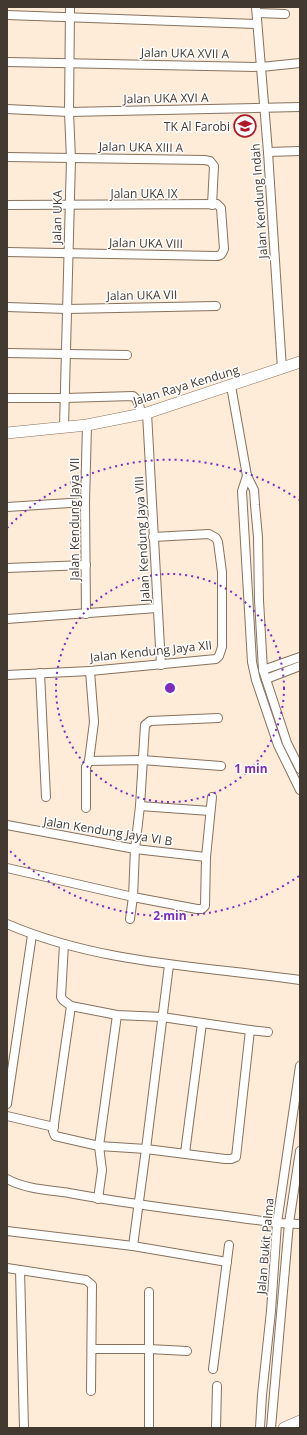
<svg xmlns="http://www.w3.org/2000/svg" width="307" height="1435" viewBox="0 0 307 1435" font-family="'Open Sans',sans-serif">
<style>
.lines{fill:none;stroke-linecap:round;stroke-linejoin:round}
.street-casing{stroke:#87725d;stroke-width:10}
.secondary-casing{stroke:#87725d;stroke-width:12}
.street{stroke:#fff;stroke-width:8}
.secondary{stroke:#fff;stroke-width:11}
.ring{fill:none;stroke:#7b2cbf;stroke-width:2;stroke-dasharray:2 4}
.labels{text-anchor:middle;dominant-baseline:central;stroke-width:3;stroke-linejoin:round;paint-order:stroke}
.street-label{font-size:12px;fill:#423930;stroke:#fff}
.poi-label{font-size:12px;fill:#423930;stroke:#fff;text-anchor:end}
.centre{fill:#7b2cbf;stroke:#fff;stroke-width:2}
.ring-label{font-size:12px;text-anchor:middle;font-weight:bold;fill:#7b2cbf;stroke:#fff;stroke-width:3;stroke-linejoin:round;paint-order:stroke}
</style>
<rect width="100%" height="100%" fill="#feebd8"/>
<g class="lines">
<g class="street-casing">
<g id="street">
<path d="M256,7L268,152L282,369"/>
<path d="M257,13L285,14"/>
<path d="M7,15L257,24"/>
<path d="M7,62L261,67L300,63"/>
<path d="M7,109L69,112L300,107"/>
<path d="M268,152L300,151"/>
<path d="M7,157L204,160L210,161L214,166L212,205"/>
<path d="M7,205L217,204L221,208L224,249C222,254 221,256 216,256L7,252"/>
<path d="M7,307L67,309L216,306"/>
<path d="M7,353L127,355"/>
<path d="M231,386L247,476L254,490L255,505L258,537L259,600L263,670L287,743L300,769"/>
<path d="M7,398H65L133,396C139,400 140,408 141,414"/>
<path d="M147,413L161,665"/>
<path d="M64,427L71,159L69,112L70,7"/>
<path d="M247,476L242,491L252,662L256,680L278,745L300,790"/>
<path d="M7,507L85,502"/>
<path d="M7,568L86,565"/>
<path d="M86,614L85,502L87,425"/>
<path d="M7,619L157,608"/>
<path d="M263,670L300,657"/>
<path d="M40,673L46,797"/>
<path d="M7,675L90,671L216,659L219,656L222,647V572L218,542L216,538L209,534L153,537"/>
<path d="M266,679L300,666"/>
<path d="M89,761L142,760L221,766"/>
<path d="M140,806L210,811"/>
<path d="M86,808V767L89,761L94,722L90,671"/>
<path d="M7,825L135,849L206,857"/>
<path d="M7,868L133,897L197,909H202L205,906L206,857L212,797"/>
<path d="M130,919L133,897L135,849L140,806L145,725L150,721L218,718"/>
<path d="M7,924C100,964 201,966 300,980"/>
<path d="M64,944L61,997L63,1000L71,1006L117,1015L162,1017L250,1030L268,1032"/>
<path d="M71,1006L53,1131L55,1136L99,1146L146,1149L225,1159H231L236,1157L250,1030"/>
<path d="M7,1104L32,935"/>
<path d="M7,1116L54,1127"/>
<path d="M185,1153L202,1023"/>
<path d="M7,1179C25,1189 49,1190 69,1193C138,1206 208,1213 277,1223L300,1224"/>
<path d="M98,1199L102,1170L99,1146L117,1015"/>
<path d="M7,1231L133,1246L227,1262"/>
<path d="M133,1246L146,1149L169,965"/>
<path d="M7,1268L86,1280L92,1285L91,1391"/>
<path d="M20,1270L24,1428"/>
<path d="M92,1349H149L187,1351"/>
<path d="M213,1369L229,1245"/>
<path d="M149,1428V1292"/>
<path d="M216,1428L217,1386"/>
<path d="M260,1428L262,1395L271,1311L277,1223L300,1066"/>
<path d="M271,1428L289,1223L300,1151"/>
</g>
</g>
<g class="secondary-casing">
<g id="secondary">
<path d="M7,433L87,425L147,413L300,362"/>
<path d="M284,1428L300,1421"/>
</g>
</g>
<use href="#street" class="street"/>
<use href="#secondary" class="secondary"/>
</g>
<g class="ring">
<circle cx="170" cy="688" r="114"/>
<path d="M299 876A228 228 0 0 1 7 848M7 528A228 228 0 0 1 299 500"/>
</g>
<defs>
<g id="school-ring" transform="scale(1.15)"><circle r="9.5" fill="#fff" stroke="#ae1a2a" stroke-width="1.5"/><path d="M0-5L7-2L0 1L-7-2ZM-4 1L0 2.5L4 1V4Q0 6-4 4Z" fill="#ae1a2a"/></g>
</defs>
<g fill-rule="evenodd">
<use href="#school-ring" x="245" y="126"/>
</g>
<g class="labels">
<g class="street-label">
<text transform="translate(185 53) rotate(1)">Jalan UKA XVII A</text>
<text transform="translate(166 98) rotate(-1)">Jalan UKA XVI A</text>
<text transform="translate(141 147) rotate(1)">Jalan UKA XIII A</text>
<text x="144" y="193">Jalan UKA IX</text>
<text transform="translate(259 201) rotate(-94)">Jalan Kendung Indah</text>
<text transform="translate(57 217) rotate(-89)">Jalan UKA</text>
<text transform="translate(146 243) rotate(1)">Jalan UKA VIII</text>
<text transform="translate(142 295) rotate(-1)">Jalan UKA VII</text>
<text transform="translate(186 385) rotate(-17)">Jalan Raya Kendung</text>
<text transform="translate(74 519) rotate(-90)">Jalan Kendung Jaya VII</text>
<text transform="translate(142 539) rotate(-93)">Jalan Kendung Jaya VIII</text>
<text transform="translate(151 651) rotate(-6)">Jalan Kendung Jaya XII</text>
<text transform="translate(108 831) rotate(9)">Jalan Kendung Jaya VI B</text>
<text transform="translate(265 1246) rotate(-85)">Jalan Bukit Palma</text>
</g>
<g class="poi-label">
<text x="230" y="126">TK Al Farobi</text>
</g>
</g>
<circle cx="170" cy="688" r="6" class="centre"/>
<g class="ring-label">
<text x="251" y="773">1 min</text>
<text x="170" y="920">2 min</text>
</g>
<rect width="307" height="1435" fill="none" stroke="#423930" stroke-width="16"/>
</svg>
